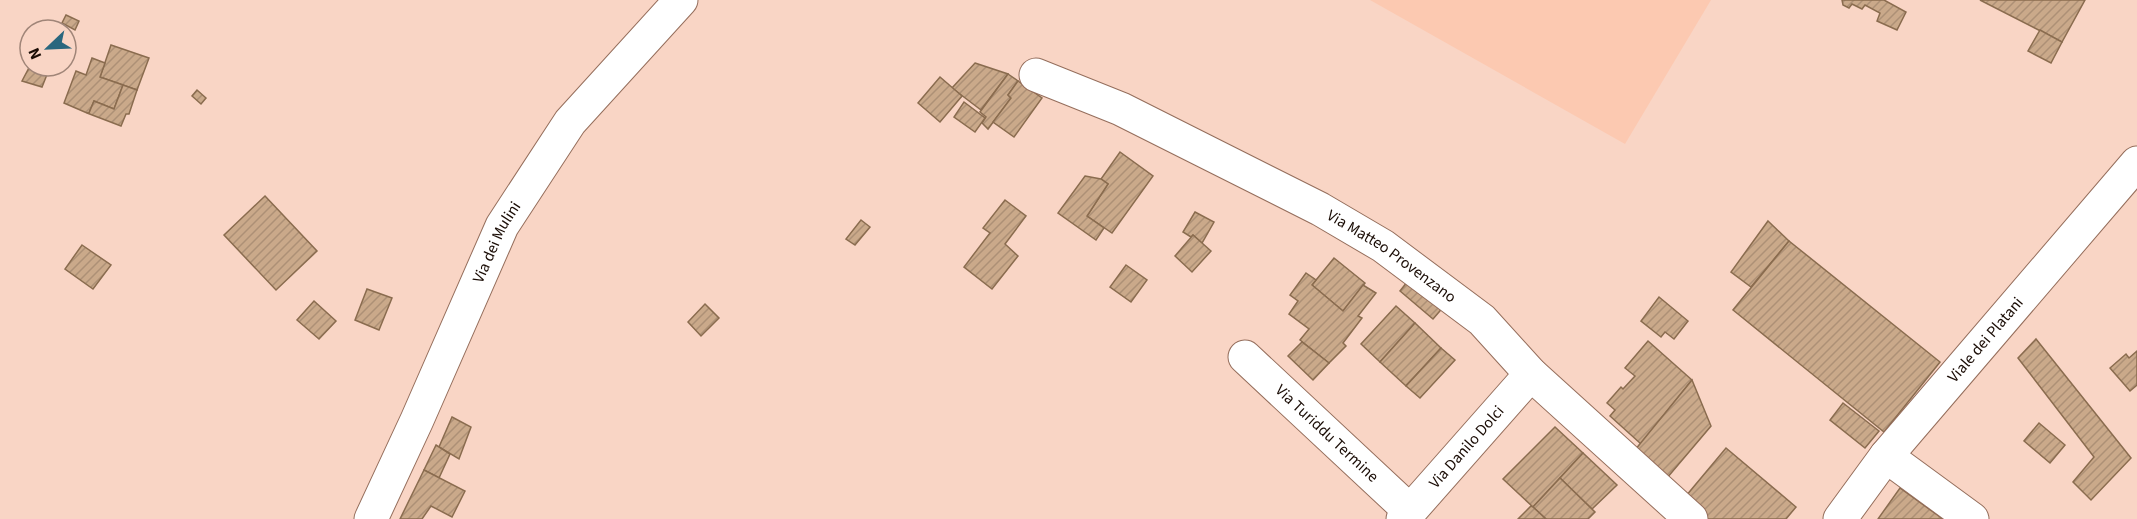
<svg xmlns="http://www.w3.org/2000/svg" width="2137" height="519" viewBox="0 0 2137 519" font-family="'Source Sans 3',sans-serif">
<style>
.built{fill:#fcc9b1}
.building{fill:url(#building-hatch);stroke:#8a6c4f;stroke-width:1.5}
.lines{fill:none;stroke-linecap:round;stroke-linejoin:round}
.street-casing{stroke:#956e5c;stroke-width:35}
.secondary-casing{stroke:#956e5c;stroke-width:35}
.street{stroke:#fff;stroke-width:33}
.secondary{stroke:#fff;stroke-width:33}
.labels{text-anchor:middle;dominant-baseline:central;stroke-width:4.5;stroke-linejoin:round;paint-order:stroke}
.street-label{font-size:16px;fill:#1a0c05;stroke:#f9d5c5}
</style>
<defs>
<pattern id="building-hatch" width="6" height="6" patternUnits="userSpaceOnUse" patternTransform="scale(1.5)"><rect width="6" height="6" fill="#caa98a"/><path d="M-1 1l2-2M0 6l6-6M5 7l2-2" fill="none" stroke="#ad9076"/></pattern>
</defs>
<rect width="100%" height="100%" fill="#f9d5c5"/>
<path class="built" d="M1370,0H1711L1625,144Z"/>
<g class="building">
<path d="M1842,0H1884L1906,12L1897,30L1877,21L1880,13L1865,5L1862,9L1852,4L1849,8L1843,5Z"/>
<path d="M1980,0H2085L2062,42Z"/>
<path d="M66,15L79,21L75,30L62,23Z"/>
<path d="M2040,30L2062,42L2051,63L2028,51Z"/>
<path d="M111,45L149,58L137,90L100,77Z"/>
<path d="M92,58L105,63L100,77L123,85L114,109L94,101L89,113H87L64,103L76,71L86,75Z"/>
<path d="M975,63L1008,74L981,110L952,88Z"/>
<path d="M30,66L48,72L42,87L22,81Z"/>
<path d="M1008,74L1018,81L1008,95L1011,98L988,129L982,123L986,117L980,112Z"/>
<path d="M940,77L962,96L940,122L918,103Z"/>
<path d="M1018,81L1042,98L1014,137L993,122L1011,98L1008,95Z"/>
<path d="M123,85L137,90L129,114H126L121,126L87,113H89L94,101L114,109Z"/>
<path d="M197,90L206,98L201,104L192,96Z"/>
<path d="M964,102L985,118L975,132L954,117Z"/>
<path d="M1120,152L1153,176L1112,233L1087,216L1108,184L1101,179Z"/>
<path d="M1085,176L1101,179L1108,184L1087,216L1104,228L1096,240L1058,213Z"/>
<path d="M265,196L317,251L276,290L224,235Z"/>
<path d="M1005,200L1026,216L1005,244L1018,256L992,289L964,267L990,233L983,228Z"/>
<path d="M1195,212L1214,222L1202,243L1193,235L1191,237L1183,232Z"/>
<path d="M861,220L870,227L855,245L846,239Z"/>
<path d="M1768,221L1789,241L1751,287L1731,272Z"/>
<path d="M1193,235L1211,251L1192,272L1175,256Z"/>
<path d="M1789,241L1940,362L1884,432L1733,310Z"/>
<path d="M82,245L111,265L93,289L65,269Z"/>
<path d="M1334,258L1365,283L1343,311L1312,285Z"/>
<path d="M1126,265L1147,280L1131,302L1110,287Z"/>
<path d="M1306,273L1316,280L1312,285L1343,311L1363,285L1376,293L1358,316L1362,318L1343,343L1346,346L1329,363L1300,340L1309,329L1289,314L1298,301L1290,295Z"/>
<path d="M1411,277L1445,305L1433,319L1400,291Z"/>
<path d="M367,289L392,298L379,330L355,320Z"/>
<path d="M1659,297L1688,321L1674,339L1665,332L1661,337L1641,321Z"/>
<path d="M314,301L336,321L319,339L297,320Z"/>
<path d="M705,304L719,318L701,336L688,322Z"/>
<path d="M1396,306L1415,323L1380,362L1361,344Z"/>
<path d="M1415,323L1441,348L1406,386L1380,362Z"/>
<path d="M2036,339L2131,458L2091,500L2073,482L2094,457L2018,358Z"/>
<path d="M1648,341L1692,380L1641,444L1610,416L1615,410L1607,403L1621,387L1623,389L1635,376L1625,368Z"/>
<path d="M1302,342L1329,363L1313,380L1288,356Z"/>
<path d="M1441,348L1455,360L1420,398L1406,386Z"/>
<path d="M2137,351V385L2130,391L2110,368L2126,354L2129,358Z"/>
<path d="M1692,380L1711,426L1667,478L1635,450Z"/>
<path d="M1843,403L1879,431L1865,448L1830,420Z"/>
<path d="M452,417L471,427L459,459L439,447Z"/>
<path d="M2039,423L2065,445L2050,463L2024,441Z"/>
<path d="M1555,427L1583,453L1533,507L1503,479Z"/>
<path d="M436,445L450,454L439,478L424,470Z"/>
<path d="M1726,448L1796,507L1786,519H1702L1681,502Z"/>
<path d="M1583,453L1617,485L1592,509L1560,478Z"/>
<path d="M424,470L465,491L452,517L431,506L422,519H400Z"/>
<path d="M1560,478L1595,512L1588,519H1546L1533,507Z"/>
<path d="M1900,488L1943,519H1878Z"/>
<path d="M1531,506L1533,507L1546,519H1518Z"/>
</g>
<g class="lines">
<g class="street-casing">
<g id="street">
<path id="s1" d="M1036,75L1121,109L1320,209L1383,246L1482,320L1531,374L1691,519"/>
<path id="s2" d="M1245,357L1410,511"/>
<path d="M1886,456L1972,519"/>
<path id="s3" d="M1403,519L1531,374"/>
</g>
</g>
<g class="secondary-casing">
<g id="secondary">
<path id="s4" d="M371,519L417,420L502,226L570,122L681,0"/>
<path id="s5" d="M1840,519L1886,456L2137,163"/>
</g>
</g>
<use href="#street" class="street"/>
<use href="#secondary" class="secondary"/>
</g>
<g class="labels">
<g class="street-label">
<text stroke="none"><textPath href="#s4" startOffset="304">Via dei Mulini</textPath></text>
<text stroke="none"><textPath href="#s1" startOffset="400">Via Matteo Provenzano</textPath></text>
<text stroke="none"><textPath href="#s5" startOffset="231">Viale dei Platani</textPath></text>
<text stroke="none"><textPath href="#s2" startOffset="112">Via Turiddu Termine</textPath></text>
<text stroke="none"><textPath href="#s3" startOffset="96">Via Danilo Dolci</textPath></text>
</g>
</g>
<g transform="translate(48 48) rotate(247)"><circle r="28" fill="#f9d5c5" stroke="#a08578" stroke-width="1.5"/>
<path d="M0-4.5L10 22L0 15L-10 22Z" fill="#2a677e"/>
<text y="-9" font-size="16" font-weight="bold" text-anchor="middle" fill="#1a0c05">N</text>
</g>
</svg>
